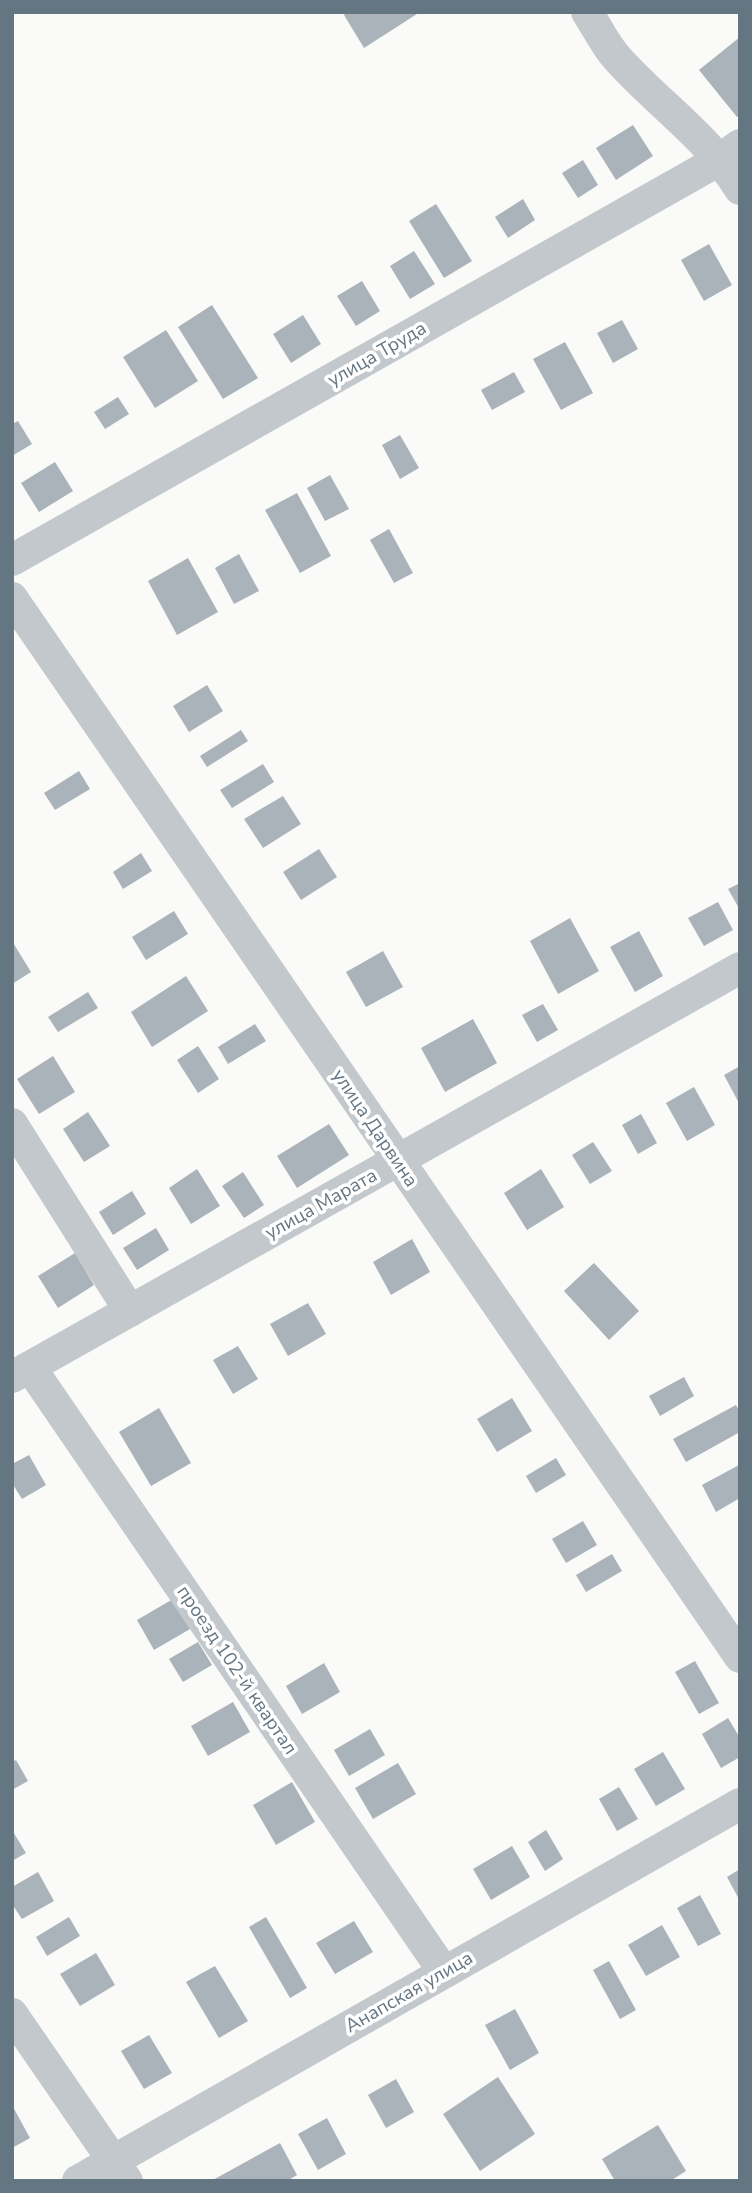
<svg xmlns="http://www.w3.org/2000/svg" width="752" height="2193" viewBox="0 0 752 2193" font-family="'Nunito Sans',sans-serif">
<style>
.building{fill:#aab3b9}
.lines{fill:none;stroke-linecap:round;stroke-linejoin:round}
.street{stroke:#c3c8cc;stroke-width:32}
.labels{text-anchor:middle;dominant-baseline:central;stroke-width:7;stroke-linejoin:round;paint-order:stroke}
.street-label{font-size:19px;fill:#657683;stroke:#fff}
</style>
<rect width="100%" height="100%" fill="#fafaf8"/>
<g class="building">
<path d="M347,12H420L364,48L344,15Z"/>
<path d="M740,37V115L737,117L699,70Z"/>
<path d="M633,125L653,156L616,180L596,148Z"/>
<path d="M583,160L598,185L578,198L562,173Z"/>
<path d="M523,199L535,220L508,238L495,217Z"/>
<path d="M436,204L472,261L444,278L409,221Z"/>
<path d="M709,244L732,285L704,301L681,260Z"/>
<path d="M414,251L435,284L410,299L390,266Z"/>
<path d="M362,281L380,311L356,326L337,296Z"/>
<path d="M212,305L258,378L223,399L178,327Z"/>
<path d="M303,315L321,344L291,363L273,334Z"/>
<path d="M622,320L638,349L613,363L597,333Z"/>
<path d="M166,330L198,381L155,408L123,357Z"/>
<path d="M565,342L593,393L561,410L533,359Z"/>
<path d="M514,372L525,392L492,410L481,390Z"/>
<path d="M118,397L129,414L105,429L94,412Z"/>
<path d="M18,421L32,444L12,456V424Z"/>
<path d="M400,435L419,468L400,479L382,445Z"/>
<path d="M55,462L73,491L39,512L21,483Z"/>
<path d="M330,475L349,509L325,521L307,488Z"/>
<path d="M297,493L331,556L300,573L265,510Z"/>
<path d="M389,529L413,573L394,583L370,540Z"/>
<path d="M239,554L259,591L234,604L215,568Z"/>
<path d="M188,558L218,612L177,635L148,581Z"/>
<path d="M207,685L223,711L189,732L173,706Z"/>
<path d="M241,730L248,741L207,767L200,756Z"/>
<path d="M263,764L274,782L232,808L220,790Z"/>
<path d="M79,771L90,789L55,810L44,793Z"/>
<path d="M283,796L301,824L263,848L244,819Z"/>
<path d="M319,849L337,877L301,900L283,872Z"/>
<path d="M141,853L152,871L123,889L113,872Z"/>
<path d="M740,883V910L728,889Z"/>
<path d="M718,902L733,930L704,946L688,918Z"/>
<path d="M174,911L188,934L146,960L132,937Z"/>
<path d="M570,918L599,971L558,994L530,941Z"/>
<path d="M639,931L663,976L635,992L610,947Z"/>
<path d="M12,941L31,972L12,984Z"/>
<path d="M383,951L403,987L366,1007L346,972Z"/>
<path d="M186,976L208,1011L152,1047L131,1012Z"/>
<path d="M88,992L98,1008L58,1032L48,1017Z"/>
<path d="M543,1004L558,1030L537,1042L522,1015Z"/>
<path d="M473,1019L497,1063L445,1092L421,1048Z"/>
<path d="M255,1024L266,1041L228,1064L218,1047Z"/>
<path d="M198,1046L219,1079L198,1093L177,1060Z"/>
<path d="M53,1056L75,1092L39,1114L17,1079Z"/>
<path d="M740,1066V1105L724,1075Z"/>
<path d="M694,1087L715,1125L687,1141L666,1103Z"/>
<path d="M88,1112L110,1146L84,1162L63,1129Z"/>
<path d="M641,1114L657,1143L638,1154L622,1125Z"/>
<path d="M329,1124L349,1155L297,1188L277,1156Z"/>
<path d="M593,1142L612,1171L590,1184L572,1155Z"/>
<path d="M197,1169L220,1206L191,1224L169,1188Z"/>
<path d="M541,1169L564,1207L527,1230L504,1193Z"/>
<path d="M243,1172L264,1205L244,1218L222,1186Z"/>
<path d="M132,1191L146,1214L113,1235L99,1212Z"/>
<path d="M156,1228L169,1250L137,1270L123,1248Z"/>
<path d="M412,1239L430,1272L391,1295L373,1262Z"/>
<path d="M75,1253L94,1285L58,1308L38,1276Z"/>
<path d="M594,1263L639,1311L609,1340L564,1291Z"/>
<path d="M308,1303L326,1334L288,1356L270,1324Z"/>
<path d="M238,1346L258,1379L233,1394L213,1360Z"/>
<path d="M684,1377L694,1396L660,1416L649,1396Z"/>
<path d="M512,1398L532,1431L497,1452L477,1419Z"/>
<path d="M736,1405L740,1412V1432L686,1462L673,1439Z"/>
<path d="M159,1408L191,1463L151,1486L119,1432Z"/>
<path d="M29,1455L46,1485L22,1499L12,1483V1464Z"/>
<path d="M556,1458L566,1475L536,1493L526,1476Z"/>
<path d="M739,1465L740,1498L716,1512L702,1485Z"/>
<path d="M583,1521L597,1545L566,1563L552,1539Z"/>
<path d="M612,1554L622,1571L586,1592L576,1575Z"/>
<path d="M173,1599L190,1629L154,1650L137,1620Z"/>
<path d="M198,1642L212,1665L183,1682L169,1659Z"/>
<path d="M695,1661L719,1703L699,1714L675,1672Z"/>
<path d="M324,1663L340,1692L302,1714L286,1686Z"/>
<path d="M233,1702L250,1732L208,1756L191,1726Z"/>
<path d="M728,1718L740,1738V1757L721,1768L702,1734Z"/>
<path d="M370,1729L385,1755L349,1776L334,1750Z"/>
<path d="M663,1752L685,1789L656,1806L634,1769Z"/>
<path d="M16,1760L28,1781L12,1790V1762Z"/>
<path d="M398,1763L416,1794L373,1819L355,1788Z"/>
<path d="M292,1782L315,1822L276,1845L253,1805Z"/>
<path d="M619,1787L638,1819L617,1831L599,1799Z"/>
<path d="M12,1830L26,1853L12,1861Z"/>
<path d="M546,1830L563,1859L545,1871L528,1842Z"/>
<path d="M512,1846L530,1877L491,1900L473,1869Z"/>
<path d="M740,1869V1901L727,1877Z"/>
<path d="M38,1872L54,1901L22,1919L12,1904V1887Z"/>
<path d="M700,1895L721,1934L698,1946L677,1908Z"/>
<path d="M69,1917L80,1936L47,1956L36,1937Z"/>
<path d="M266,1917L307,1988L290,1998L249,1927Z"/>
<path d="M354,1921L373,1952L335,1974L316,1943Z"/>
<path d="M662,1925L680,1957L646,1976L628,1945Z"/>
<path d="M96,1953L115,1985L80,2006L60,1974Z"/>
<path d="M609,1961L636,2010L620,2019L593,1970Z"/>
<path d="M215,1966L248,2021L219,2038L186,1982Z"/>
<path d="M515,2009L539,2053L510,2070L485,2025Z"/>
<path d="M149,2035L172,2073L144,2089L121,2051Z"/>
<path d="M498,2077L535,2134L480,2171L443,2114Z"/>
<path d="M396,2079L414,2112L386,2128L368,2095Z"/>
<path d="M12,2105L30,2138L12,2148Z"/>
<path d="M327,2118L346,2154L318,2170L298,2134Z"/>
<path d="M658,2125L686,2171L670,2181H615L602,2159Z"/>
<path d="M280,2143L297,2175L287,2181H211Z"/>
</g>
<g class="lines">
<g class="street">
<path d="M587,12C597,27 605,45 617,58C657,103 709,138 740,189"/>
<path d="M12,560L721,159L740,145"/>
<path d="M12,598L740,1657"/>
<path d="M12,1124L130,1311"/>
<path d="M30,1367L444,1972"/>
<path d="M12,1377L740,968"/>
<path d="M12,2014L127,2181"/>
<path d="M78,2181L740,1804"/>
</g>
</g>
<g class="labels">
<g class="street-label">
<text transform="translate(377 354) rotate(-30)">улица Труда</text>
<text transform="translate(375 1128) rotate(56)">улица Дарвина</text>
<text transform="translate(321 1204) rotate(-29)">улица Марата</text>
<text transform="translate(237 1670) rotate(56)">проезд 102-й квартал</text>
<text transform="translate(409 1992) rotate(-30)">Анапская улица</text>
</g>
</g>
<rect width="752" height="2193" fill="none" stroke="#657683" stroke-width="28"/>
</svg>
